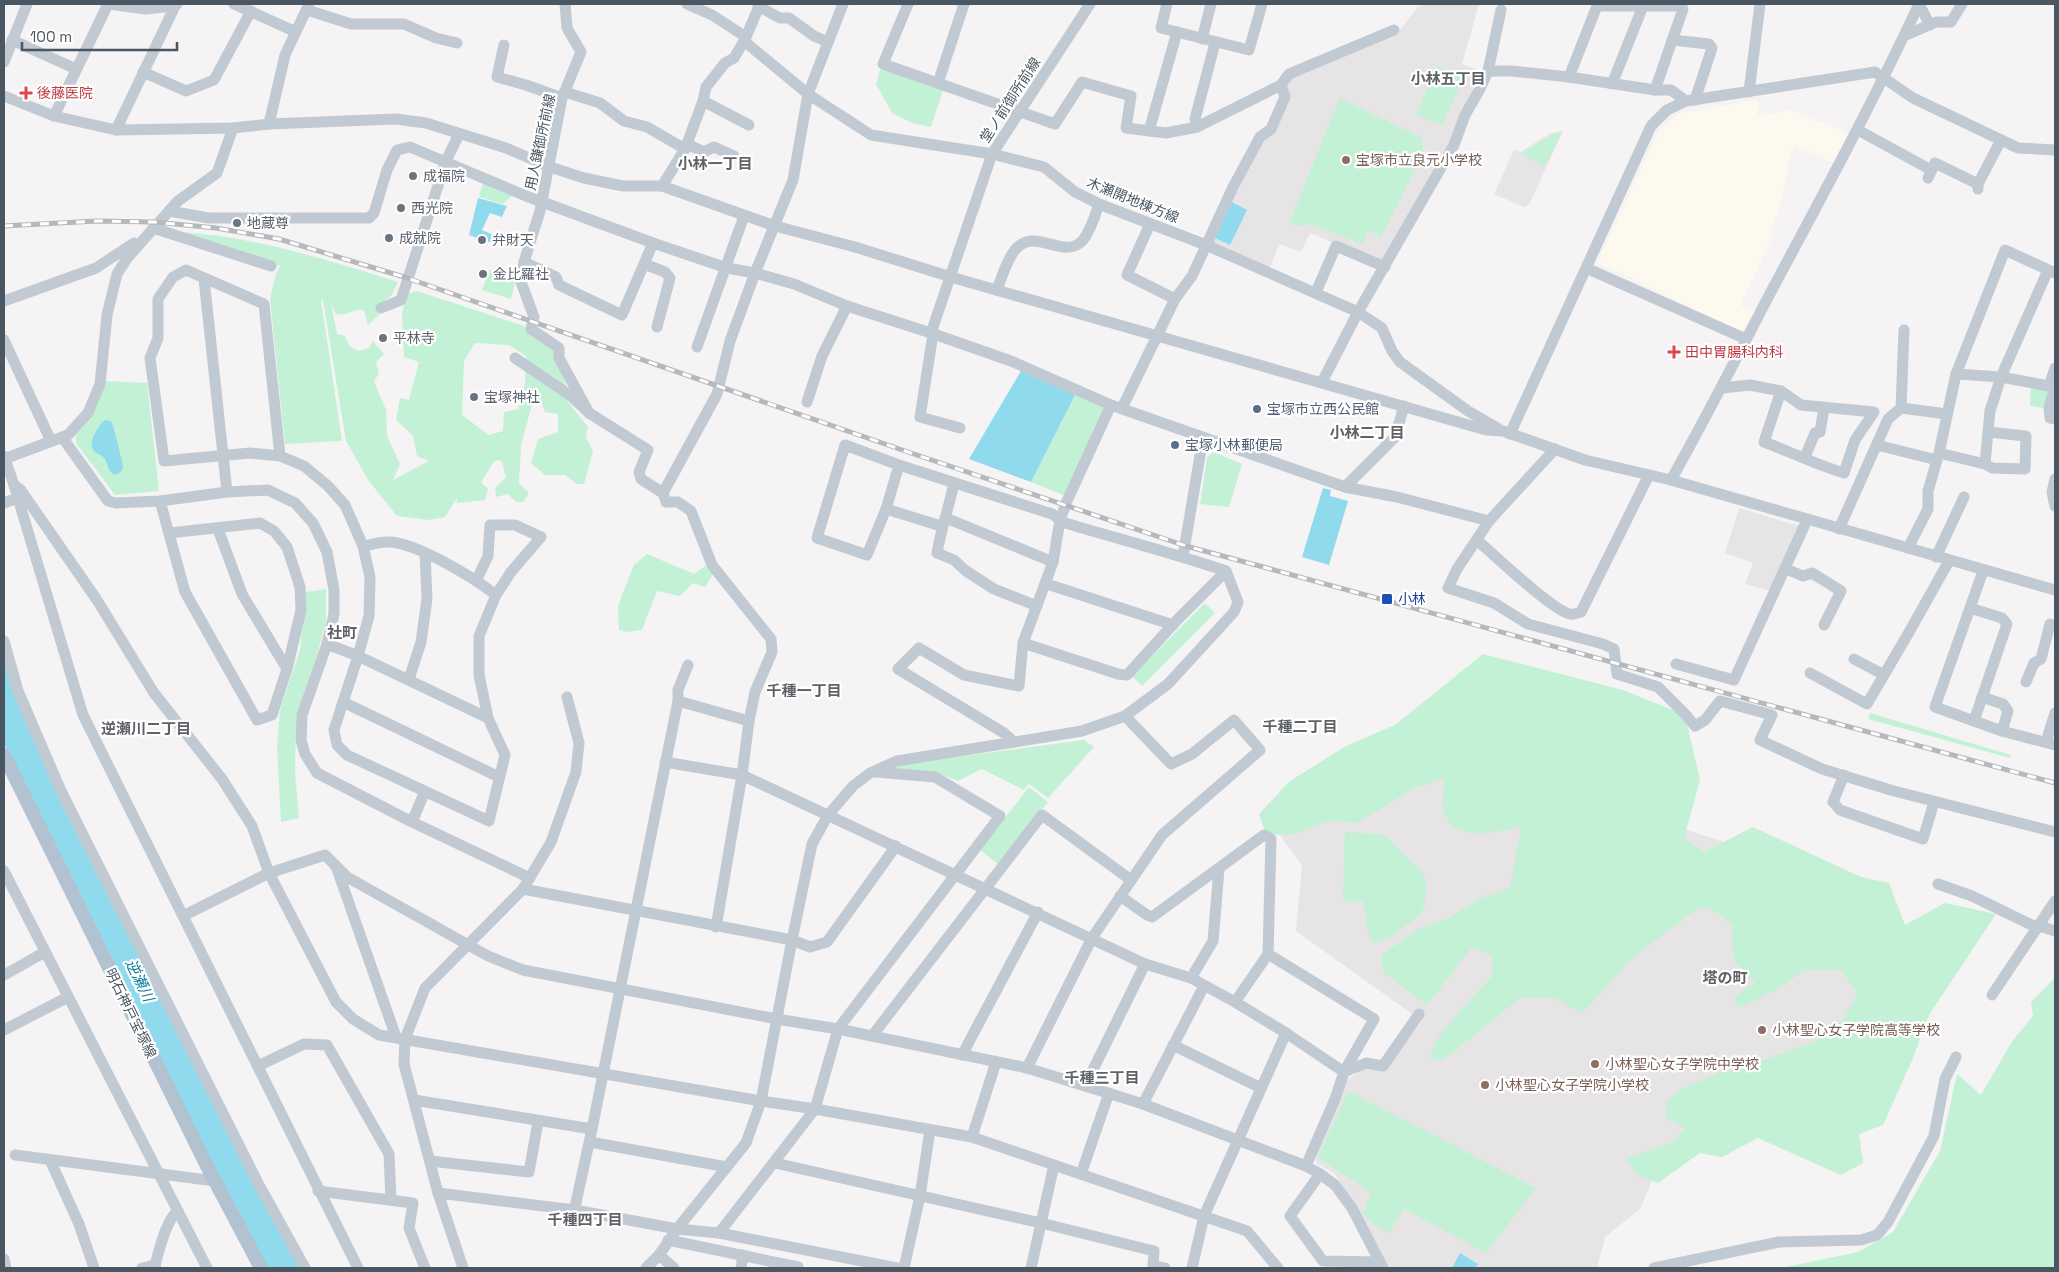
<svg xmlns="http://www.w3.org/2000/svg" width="2059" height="1272" viewBox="0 0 2059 1272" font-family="'Space Grotesk','Noto Sans JP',sans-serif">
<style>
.commercial{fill:#fdf9ef}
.education{fill:#e6e4e5}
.green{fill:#c3f1d5;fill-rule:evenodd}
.water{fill:#90daee}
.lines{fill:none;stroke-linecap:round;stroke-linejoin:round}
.minor{stroke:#c1cad2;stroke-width:11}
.major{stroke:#b3c2d1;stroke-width:14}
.rail-casing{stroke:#b5b8bd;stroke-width:5}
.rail{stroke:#fff;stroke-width:3;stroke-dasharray:9;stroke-linecap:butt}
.health-dot{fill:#e0444e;stroke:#fff;stroke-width:2}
.education-dot{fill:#8d6e63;stroke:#fff;stroke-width:2}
.worship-dot{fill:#6b7280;stroke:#fff;stroke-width:2}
.service-dot{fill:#5c6f8a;stroke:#fff;stroke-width:2}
.transit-dot{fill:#1a4fb4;stroke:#fff;stroke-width:2}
.labels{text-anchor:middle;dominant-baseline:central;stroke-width:4.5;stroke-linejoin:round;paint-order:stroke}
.health-label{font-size:14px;fill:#be3a42;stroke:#fff;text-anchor:start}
.street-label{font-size:14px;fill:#4a5661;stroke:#fff}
.education-label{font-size:14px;fill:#785e54;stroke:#fff;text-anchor:start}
.worship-label{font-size:14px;fill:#5b616d;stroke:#fff;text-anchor:start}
.service-label{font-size:14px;fill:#4e5e75;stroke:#fff;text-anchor:start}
.transit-label{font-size:14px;fill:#164399;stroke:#fff;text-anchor:start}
.neighbourhood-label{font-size:15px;font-weight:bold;fill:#5f6368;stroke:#fff}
.water-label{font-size:15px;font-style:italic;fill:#0c7c9b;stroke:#fff}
</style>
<rect width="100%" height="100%" fill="#f5f3f3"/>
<path class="commercial" d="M1757,100L1758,116L1791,110L1849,134L1834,163L1795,145L1787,162L1789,164L1780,207L1770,229L1775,231L1740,305L1756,312L1747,331L1742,332L1644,285L1639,281L1597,263L1659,131L1679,113Z"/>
<g class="education">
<path d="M1427,4H1479L1462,64L1479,70L1472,93L1455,136L1382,263L1310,233L1301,252L1279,244L1269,270L1214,244L1212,239L1264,139L1285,85L1292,76L1399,31L1419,6Z"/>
<path d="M1563,131L1529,205L1524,207L1494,194L1514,150L1520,152L1551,133Z"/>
<path d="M1739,508L1799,526L1771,591L1745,584L1753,563L1725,553Z"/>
<path d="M1391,737L1747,849L1805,947L1877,989L1857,1028L1672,1146L1652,1181L1640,1209L1605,1237L1597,1268H1389L1356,1206L1334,1173L1317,1164L1315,1156L1348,1079L1364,1069L1384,1071L1422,1021L1296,931L1302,865L1279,834Z"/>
</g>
<g class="green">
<path d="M1437,66L1463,78L1442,125L1416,115Z"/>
<path d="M881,68L943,90L931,127L912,123L892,113L876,84Z"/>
<path d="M1340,98L1422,138L1423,154L1381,237L1369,230L1362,244L1310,224L1301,227L1290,221Z"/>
<path d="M1562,133L1545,166L1521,154L1553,134Z"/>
<path d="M483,182L513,195L503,204L479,197Z"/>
<path d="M179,232C254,236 327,260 398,282L391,296L385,300V309L368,325L364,310C353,308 349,316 336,314L331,304L337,334L345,336L349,346L358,351L369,348L373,341L384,354L376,362L379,374L374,381L386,410L387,436L400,464L393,480L429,461L417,456L413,436L396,420L400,398L409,400L419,362L404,357L402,313L407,294L417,291L524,326L554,349L566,385L568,402L588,427L586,437L593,451L584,484H577L565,475H545L531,463L538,439L558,432V414L545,412L541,401H533L521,445L519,483L529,493L523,502H516L508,494L496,497L495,488L506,477L502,461L495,460L481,482L488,489L485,500L457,503V498L445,517L429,520L397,516L368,480L346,441L323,300H321L342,441L285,444L270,299L275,277L280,266L180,234ZM475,343L509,345L526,356L525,384L518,409L504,412L503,431L489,435L462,415L464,361Z"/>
<path d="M490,270L513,279L515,282L511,299L482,290Z"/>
<path d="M105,381L147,383L159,491L115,495L76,443V435L91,418Z"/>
<path d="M2031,388L2048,391L2044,408L2030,406Z"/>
<path d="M1075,395L1102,404L1105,410L1066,496L1031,482Z"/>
<path d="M1212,453H1216L1242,464L1229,507L1200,504L1207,458Z"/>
<path d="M647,554L694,574L705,566L713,574L705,587L693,583L680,596L657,591L642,630L626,632L619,630L618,606L634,565Z"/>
<path d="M326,589V622L315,662L296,716L295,773L299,818L281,822L277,747L280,710L300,650L306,592Z"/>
<path d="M1205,603L1215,613L1142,686L1132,676Z"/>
<path d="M1483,654L1623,690L1685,715L1700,780L1684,839L1704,852L1753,827L1861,877L1889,883L1905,925L1945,903L1996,914L1929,1015L1913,1058L1883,1125L1859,1134L1863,1163L1841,1175L1758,1138L1722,1157L1700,1153L1658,1183L1637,1175L1626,1159L1675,1141L1685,1128L1665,1117L1668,1099L1682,1089L1718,1073L1734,1071L1816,1041L1842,1021L1858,994L1841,970H1804C1785,987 1761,997 1738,1008L1734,997L1756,982C1747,975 1737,967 1733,956C1732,950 1733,933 1732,924L1713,910L1699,907L1631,959L1583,1013L1552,997L1520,998L1443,1060L1429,1058L1440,1034L1492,976V956L1472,947L1427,1005L1383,972L1381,955L1420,928L1445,920L1482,898L1510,888L1521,827C1496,831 1457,844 1444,813C1441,804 1445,788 1444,778L1414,788L1357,823L1330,820L1292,835L1266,834L1259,814L1290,781L1346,746L1395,725Z"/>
<path d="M1870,713L2011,755L2010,758L1868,719Z"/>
<path d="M1084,740L1094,747L1048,798L1029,784L1024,790L982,769L958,781L935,772H890L901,764Z"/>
<path d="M1029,787L1048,802L999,865L980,850Z"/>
<path d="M1345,832L1385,835L1409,860L1421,870L1426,880V897L1422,912L1394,935L1374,943L1369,937L1363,901H1343Z"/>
<path d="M2055,978V1268H1781L1858,1252L1893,1232L1940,1151L1957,1074L1981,1095L2011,1043L2033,1016L2031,1002Z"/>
<path d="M1348,1091L1536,1188L1486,1253L1404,1209L1389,1233L1377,1227L1363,1213L1371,1192L1318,1158Z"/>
</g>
<g class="water">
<path d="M478,198L507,206L502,217L490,213L482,230L496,236L494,242H487L469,235Z"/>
<path d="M1232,202L1247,210L1230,245L1215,238Z"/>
<path d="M1021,371L1075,395L1031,482L969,459Z"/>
<path d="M105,420L111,421C113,423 123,464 123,467C122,472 119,473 115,475C107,471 109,466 105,459C102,455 98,454 95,452C86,444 98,426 105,420Z"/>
<path d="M1323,488L1331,490L1330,496L1348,501L1329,565L1302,557Z"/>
<path d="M4,652L9,672L299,1268H267L220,1180L28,797L4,743Z"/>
<path d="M1460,1253L1478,1264L1475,1268H1452Z"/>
</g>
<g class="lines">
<g class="minor">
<path d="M109,4L145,9L175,6L177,4"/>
<path d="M234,4L296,32"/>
<path d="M565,4L567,28L581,52L562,98L540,211L524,262L521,282L534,317L531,329L559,348V358L589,413"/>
<path d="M687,4L712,15L746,37L744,41L808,94L871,135L992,154L1044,167L1075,192L1099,204L1206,245L1358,312L1382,328L1392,351L1400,362L1468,411L1499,429"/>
<path d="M908,4L883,64L1055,124L1082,82L1131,96L1126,128L1166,133L1197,127L1281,85L1289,74L1394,30"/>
<path d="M1167,4L1161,28L1249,50L1262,4"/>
<path d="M1919,4L1930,25"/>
<path d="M758,6L780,18H789L814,36L828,42"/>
<path d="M307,10L351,24H404L436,38L457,43"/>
<path d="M1904,36L1936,22H1951L1962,4"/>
<path d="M746,37L760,4"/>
<path d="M1202,39L1211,4"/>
<path d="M12,40L76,69"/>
<path d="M1672,40L1709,44L1712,48L1695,100"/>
<path d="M504,45L497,77L526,85L562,98"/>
<path d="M4,62L27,4"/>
<path d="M1488,71L1501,10"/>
<path d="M143,72L186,91L214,80L251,11"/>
<path d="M1569,77L1597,6H1681L1683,9L1655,90"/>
<path d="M938,83L964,4"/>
<path d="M1612,84L1643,6"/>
<path d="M565,92L600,103L624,121L647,127L685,149"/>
<path d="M1749,92L1760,4"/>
<path d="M4,96L54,116L116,130L233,128L269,124L396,119L426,123L506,148L550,167L584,178L623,186H662L775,226L855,247L951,277L1486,430L1503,431L1585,460L1671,480L2055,590"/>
<path d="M703,101L749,125"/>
<path d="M54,116L108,4"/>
<path d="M269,124L285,55L309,4"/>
<path d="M1197,127L1195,119L1215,43"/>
<path d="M116,130L175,6"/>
<path d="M1858,130L1931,170"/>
<path d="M1149,131L1177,32"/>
<path d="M687,144L704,152L714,147L734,156"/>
<path d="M1928,178L1935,163L1978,184"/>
<path d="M662,186L685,149L703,101L706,87L725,63L734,58L744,41"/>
<path d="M1978,189V184L2001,140"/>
<path d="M169,211L209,218H369L374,213L387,170L397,150L410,147L526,196L653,243L727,268L755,273L794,284L847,306L931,333L1011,361L1111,405L1345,487L1397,497L1489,521"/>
<path d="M1150,224L1127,275L1175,299"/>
<path d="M153,228L271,266"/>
<path d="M524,262L556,277L559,285L622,315L653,243"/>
<path d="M644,264L665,272L670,278L657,327"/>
<path d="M1586,268L1746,339"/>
<path d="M204,279L227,492"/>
<path d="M997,290C1002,277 1006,261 1015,250C1035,225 1064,262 1083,240C1091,230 1095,216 1099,204"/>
<path d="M1316,292L1336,246L1385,267"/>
<path d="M4,301L96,268L134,243"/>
<path d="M381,308L401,300L446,161L459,134"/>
<path d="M931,333L992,154L1090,4"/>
<path d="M933,334L920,417L960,428"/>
<path d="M4,340L51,441"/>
<path d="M697,347L744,216"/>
<path d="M515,358L571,396L589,413L648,450L639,472L641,479L663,493"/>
<path d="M1956,374L2001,377L2049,386L2055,368"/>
<path d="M1322,382L1358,312L1454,145L1465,115L1480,89L1488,71H1511L1569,77L1655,90H1671L1686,101L1875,72L1913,98L2018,148L2055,150"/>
<path d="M2055,386L2049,408L2050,418L2055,419"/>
<path d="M1722,388L1750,385L1781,391L1801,405L1874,412L1855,440L1844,473C1817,465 1791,452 1764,442L1781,391"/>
<path d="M807,402L822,356L847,306"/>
<path d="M1122,408L1175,299L1192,276L1233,187L1260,137L1271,129L1285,97L1281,85"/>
<path d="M1901,408L1904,330"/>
<path d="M1510,434L1651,126L1667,110L1686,101"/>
<path d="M62,437L108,501L116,503L160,501L227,492L268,490L295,503L313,523L327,552L334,590V614L327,644L302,715L301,740L305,754L317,773L412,822L530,878"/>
<path d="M1877,445L1937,460"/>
<path d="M1555,449L1489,521L1457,569L1448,588L1494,603L1528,624L1603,644L1614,649L1617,674L1658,687L1685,714L1695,726L1705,720L1720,701L1772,715L1760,740L1822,769L1894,791L2055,832"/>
<path d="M1939,453L1985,464L1992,468L2025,469L2026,436L1988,432"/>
<path d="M4,456L14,485L83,715L358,1268"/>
<path d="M280,456L264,304L186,270L173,277L158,299V338L150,358L164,461L250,453L280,456L304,466L328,486L345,505L363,546L370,577L369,616L358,656L334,730L337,745L347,755L489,821L505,755L488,718L479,675V636L496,595L511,572L541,537L515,525H490L488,556L477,579"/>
<path d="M1805,457L1815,433L1820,432L1824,408"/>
<path d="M4,459L68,435L88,413L100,384L107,315L117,274L128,257L178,201L217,173L233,128"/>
<path d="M1985,464L1990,411L2001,377L2048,270"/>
<path d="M2055,479L2052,492L2055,506"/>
<path d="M1671,480C1707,416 1740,351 1774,286C1824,193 1874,100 1919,4"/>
<path d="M954,483C949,507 941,529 937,553L954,560L966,571L994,589L1037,606"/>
<path d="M14,485L20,489L97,600L154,693L222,779L252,826L269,873L336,1002L353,1019L379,1035L761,1101L815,1109L972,1137L1247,1231L1278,1268"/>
<path d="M1345,487L1395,437L1404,406"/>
<path d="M160,501L185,592L257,720L272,715L287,669L301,610L300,587L287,547L274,531L260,523L169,533"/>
<path d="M4,503L18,498"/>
<path d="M886,509L941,526"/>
<path d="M946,518L1053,562"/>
<path d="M218,529L242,594L287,669"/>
<path d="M1839,529L1888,419L1901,408L1947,414"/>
<path d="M1477,540C1493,554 1553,611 1570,614C1573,615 1578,613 1581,612L1649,475"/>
<path d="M363,546C371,545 379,542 386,542C413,540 474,578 496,595"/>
<path d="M1908,548L1928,509V491L1939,453L1956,374L2005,250L2055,273"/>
<path d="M1183,556L1203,438"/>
<path d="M1936,557L1964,497"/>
<path d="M1786,569L1803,576L1812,573L1841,591L1824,625"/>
<path d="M1983,571L1935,707L2002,731L2055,745"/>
<path d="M1047,584L1173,625"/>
<path d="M1970,608L2002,618L2007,624L1974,721"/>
<path d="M4,641L18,691L61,791L259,1185L305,1268"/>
<path d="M1023,643L1118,674L1127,675L1178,619L1226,571"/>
<path d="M327,644L358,656L488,718"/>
<path d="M1854,659L1884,675"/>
<path d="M1676,664L1734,680L1807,520"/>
<path d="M1810,673L1867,704L1908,634L1949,561"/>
<path d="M409,679L421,642L427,599L425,553"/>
<path d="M2026,682L2034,663L2041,659L2050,624L2055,626"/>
<path d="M1982,697L2003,704L2008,711L2002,731"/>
<path d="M678,701L749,721"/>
<path d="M343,702L499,777"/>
<path d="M1014,742L1004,733L898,669L919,648L964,675L1019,686L1023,643L1053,562L1060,520L1067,501L1111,405"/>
<path d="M2046,742L2055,713"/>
<path d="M665,762L742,775L1145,964L1191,978L1235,1002L1286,1033L1204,1216L1192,1268"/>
<path d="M1844,775L1833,802L1840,810L1923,839L1934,802"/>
<path d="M412,822L425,791"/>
<path d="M337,869L396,1037"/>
<path d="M4,871L207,1268"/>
<path d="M1938,884L1972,896L2038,928"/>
<path d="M523,889L792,940L810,947L827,942L896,846"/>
<path d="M1120,896L1147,915L1152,917L1264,835L1271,839L1268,954L1374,1019L1344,1072L1286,1033"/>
<path d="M183,916L269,873L325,855L347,877L488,956L523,970L777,1019L838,1029L1027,1068L1143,1104L1306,1166L1320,1174L1335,1185L1352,1208L1383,1268"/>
<path d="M2040,926L2055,931"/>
<path d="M716,927L742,775L749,721L755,692L772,652L771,639L712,565L691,511L678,502H666L663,493L717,394L730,341L755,273L793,180L808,94L843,4"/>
<path d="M4,975L45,952"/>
<path d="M1191,978L1213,941L1219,869"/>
<path d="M1992,995L2055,901"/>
<path d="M1235,1002L1268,954"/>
<path d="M4,1030L68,997"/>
<path d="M872,1036L1042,815L1131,880"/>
<path d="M1173,1045L1261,1088"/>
<path d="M962,1055L1038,912"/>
<path d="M258,1066L304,1044L327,1045L389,1154L391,1200"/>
<path d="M1027,1068L1092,938L1162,835L1260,750L1234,720L1192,754L1171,764L1125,716"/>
<path d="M1085,1086L1145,964"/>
<path d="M414,1100L592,1129"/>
<path d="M1143,1104L1204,986"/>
<path d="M972,1137L996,1062"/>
<path d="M590,1142L727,1167"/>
<path d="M15,1155L215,1181"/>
<path d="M50,1160L79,1224L94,1268"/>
<path d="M430,1161L529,1172L538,1122"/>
<path d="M775,1163L1041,1223L1154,1251L1153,1266L1165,1268"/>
<path d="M1306,1166L1335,1099L1344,1072L1366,1063L1383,1066L1419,1014"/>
<path d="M1081,1174L1109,1093"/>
<path d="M1320,1174L1290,1216L1323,1261L1380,1262"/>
<path d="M318,1191L413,1203L409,1228L425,1268"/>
<path d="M438,1193L575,1210L677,1229L719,1233L897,1268"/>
<path d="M572,1221L592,1129L678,701V690L688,665"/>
<path d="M719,1233L815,1109L838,1029L1000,816L935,777L875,772"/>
<path d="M668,1240L798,1267V1268"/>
<path d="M659,1255L674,1268"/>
<path d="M4,1259L6,1268"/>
<path d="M142,1268L155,1265"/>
<path d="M156,1268L155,1265C159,1251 166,1219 178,1211"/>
<path d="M463,1268L438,1193L404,1064L405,1039L425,988L523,889L551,842L576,772L579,743L567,697"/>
<path d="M646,1268L659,1255L677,1229L746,1143L761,1101L792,940L812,844L828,815L853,786L870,773L897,761L1082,731L1125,716L1168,684L1234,612L1238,602L1226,571C1173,553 1119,539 1065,523L1052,514L899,465L845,445L817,538L867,555L886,509L899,465"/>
<path d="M741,1268L743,1255"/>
<path d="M904,1268L920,1196L930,1130"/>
<path d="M1031,1268L1054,1165"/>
<path d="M1654,1268L1779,1242L1861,1240L1877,1235L1888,1222L1934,1136L1945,1079L1956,1057"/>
</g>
<path class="major" d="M4,755L207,1166L261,1268"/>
<g class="rail-casing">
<path id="rail" d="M4,226L97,221L154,222L216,228L279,239L404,277L908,452L1186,546L2055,783"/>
</g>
<use href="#rail" class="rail"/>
</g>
<g class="health-dot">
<path d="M23.5 85.5h5v5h5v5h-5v5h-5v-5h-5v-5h5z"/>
<path d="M1671.5 344.5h5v5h5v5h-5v5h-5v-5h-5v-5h5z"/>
</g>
<g class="education-dot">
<circle cx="1346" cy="160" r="5"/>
<circle cx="1762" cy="1030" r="5"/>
<circle cx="1595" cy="1064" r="5"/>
<circle cx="1485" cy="1085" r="5"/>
</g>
<g class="worship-dot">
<circle cx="413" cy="176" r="5"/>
<circle cx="401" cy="208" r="5"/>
<circle cx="237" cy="223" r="5"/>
<circle cx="389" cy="238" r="5"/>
<circle cx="482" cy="240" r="5"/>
<circle cx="483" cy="274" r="5"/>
<circle cx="383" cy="338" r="5"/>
<circle cx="474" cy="397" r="5"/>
</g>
<g class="service-dot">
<circle cx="1257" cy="409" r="5"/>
<circle cx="1175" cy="445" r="5"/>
</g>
<rect class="transit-dot" x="1381" y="593" width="12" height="12" rx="2.5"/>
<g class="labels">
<g class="health-label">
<text x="37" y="93">後藤医院</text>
<text x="1685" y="352">田中胃腸科内科</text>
</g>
<g class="street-label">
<text transform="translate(1010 100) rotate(-57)">堂ノ前御所前線</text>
<text transform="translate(540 142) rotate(-78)">用人鎌御所前線</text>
<text transform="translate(1133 200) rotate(22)">木瀬開地棟方線</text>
<text transform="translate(131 1013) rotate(64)">明石神戸宝塚線</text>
</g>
<g class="education-label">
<text x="1356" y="160">宝塚市立良元小学校</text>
<text x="1772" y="1030">小林聖心女子学院高等学校</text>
<text x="1605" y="1064">小林聖心女子学院中学校</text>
<text x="1495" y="1085">小林聖心女子学院小学校</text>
</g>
<g class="worship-label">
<text x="423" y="176">成福院</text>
<text x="411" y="208">西光院</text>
<text x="247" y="223">地蔵尊</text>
<text x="399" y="238">成就院</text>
<text x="492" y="240">弁財天</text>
<text x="493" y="274">金比羅社</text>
<text x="393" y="338">平林寺</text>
<text x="484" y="397">宝塚神社</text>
</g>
<g class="service-label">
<text x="1267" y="409">宝塚市立西公民館</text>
<text x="1185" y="445">宝塚小林郵便局</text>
</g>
<g class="transit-label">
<text x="1398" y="599">小林</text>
</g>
<g class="neighbourhood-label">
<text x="1448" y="78">小林五丁目</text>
<text x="715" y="163">小林一丁目</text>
<text x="1367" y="432">小林二丁目</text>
<text x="342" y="632">社町</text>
<text x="804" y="690">千種一丁目</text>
<text x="1300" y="726">千種二丁目</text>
<text x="146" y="728">逆瀬川二丁目</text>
<text x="1725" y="977">塔の町</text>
<text x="1102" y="1077">千種三丁目</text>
<text x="585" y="1219">千種四丁目</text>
</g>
<g class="water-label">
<text transform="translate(140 980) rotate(64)">逆瀬川</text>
</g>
</g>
<rect width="2059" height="1272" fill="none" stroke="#4a5661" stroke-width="10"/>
<path d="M22 42v8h155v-8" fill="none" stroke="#4a5661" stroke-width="2.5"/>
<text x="30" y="42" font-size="15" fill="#4a5661" stroke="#ffffff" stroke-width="4" paint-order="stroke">100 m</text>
</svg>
